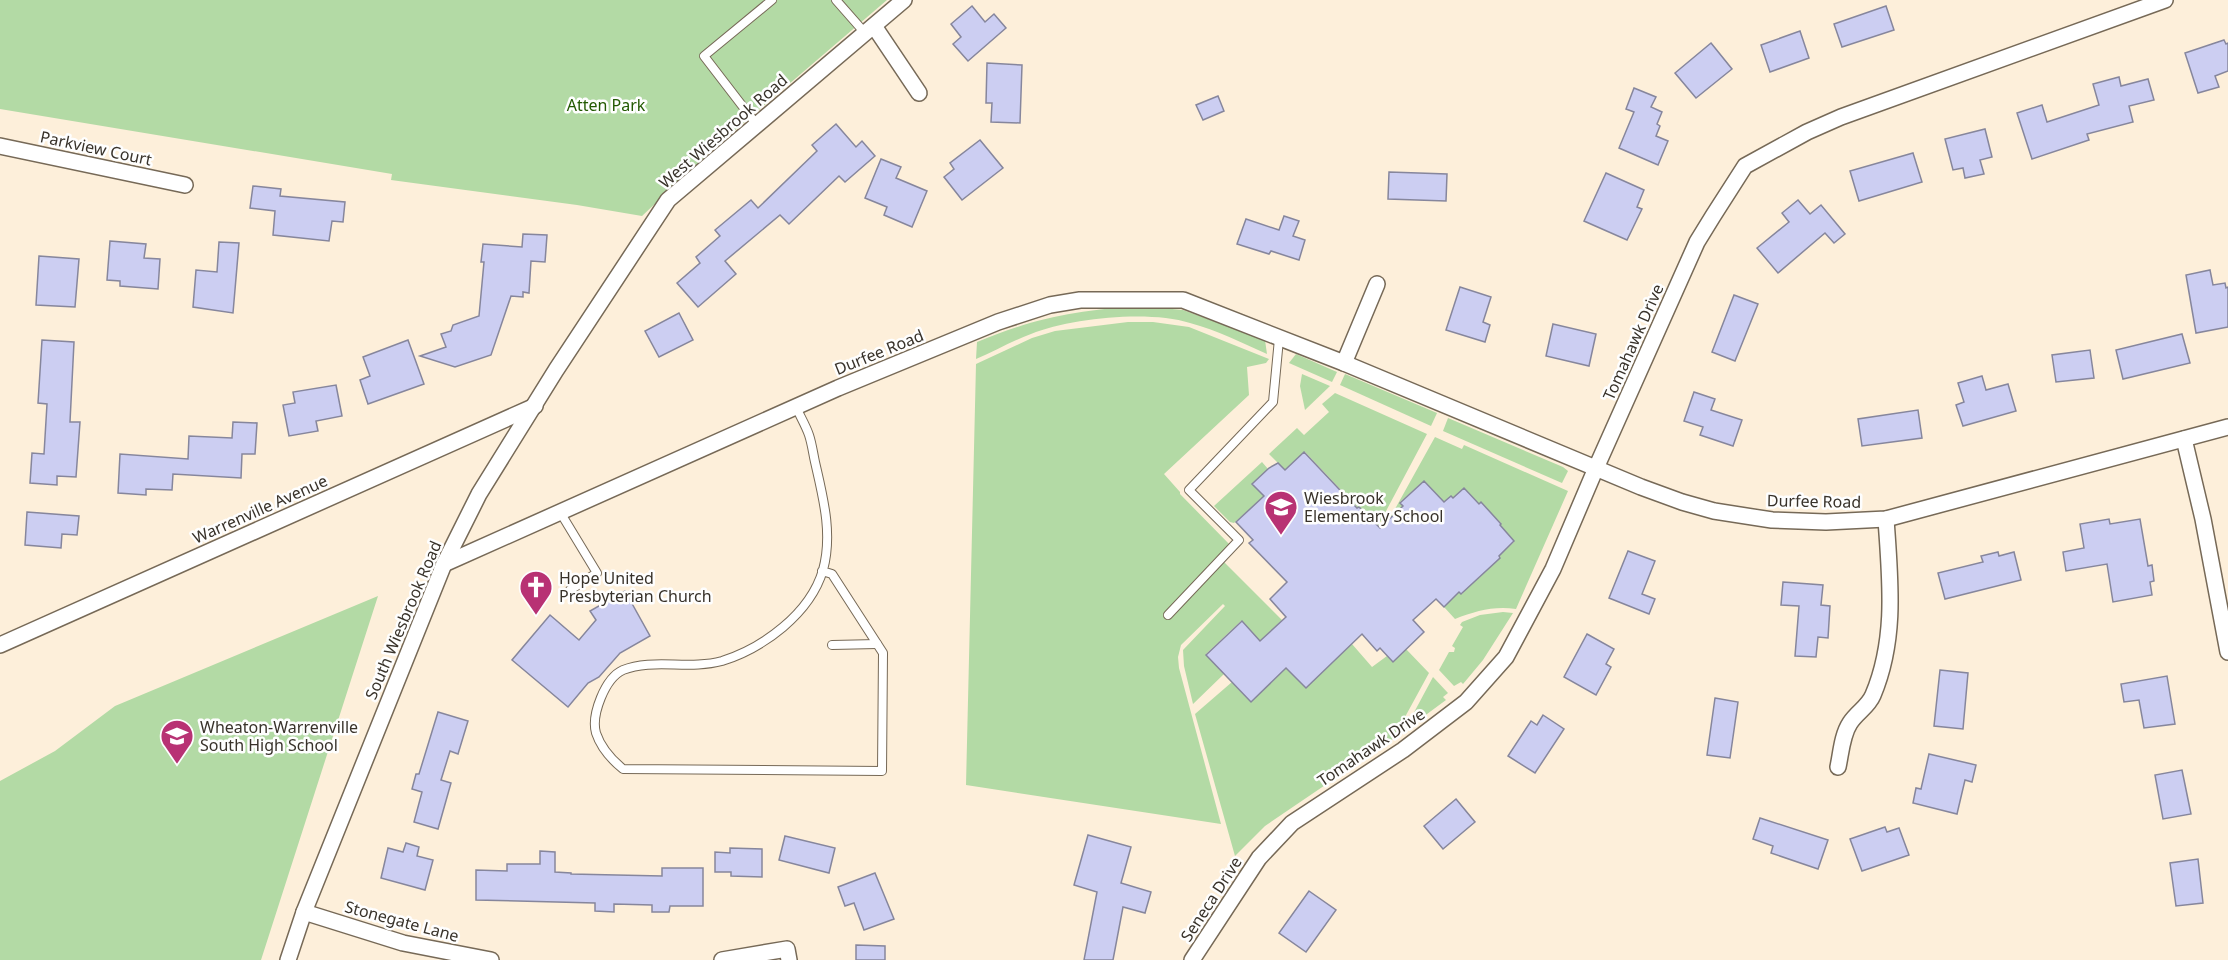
<svg xmlns="http://www.w3.org/2000/svg" width="2228" height="960" viewBox="0 0 2228 960" font-family="'Noto Sans',sans-serif">
<style>
.green{fill:#b3daa5}
.building{fill:#cccef2;stroke:#86869c;stroke-width:1.5}
.lines{fill:none;stroke-linecap:round;stroke-linejoin:round}
.lane-casing{stroke:#766957;stroke-width:10}
.street-casing{stroke:#766957;stroke-width:18}
.lane{stroke:#fff;stroke-width:8}
.street{stroke:#fff;stroke-width:15}
.labels{text-anchor:middle;dominant-baseline:central;stroke-width:5;stroke-linejoin:round;paint-order:stroke}
.park-label{font-size:16px;fill:#225901;stroke:#fefefe}
.street-label{font-size:16px;fill:#38322a;stroke:#fefefe}
.poi-label{font-size:16px;fill:#38322a;stroke:#fefefe;text-anchor:start}
</style>
<rect width="100%" height="100%" fill="#fdefda"/>
<g class="green">
<path d="M0,0H887L712,150L642,216L577,205L391,180L392,174L0,109Z"/>
<path d="M1140,306L1183,310L1265,340L1267,354C1242,343 1217,330 1190,323C1149,310 1071,318 1031,334C1012,341 995,351 976,359L977,342C1034,318 1078,310 1140,306Z"/>
<path d="M1128,322H1153L1189,327L1269,359L1266,363L1247,367L1249,395L1164,474L1180,492V494L1232,547L1221,559L1282,620L1260,641L1241,621L1206,654L1224,674L1193,704L1184,666L1183,650L1225,606L1223,604L1181,645L1178,657L1179,668L1221,824L966,785L976,364L1032,338L1055,331Z"/>
<path d="M1296,354L1337,372L1332,382L1289,363Z"/>
<path d="M1302,374L1330,386L1305,410L1300,386Z"/>
<path d="M1345,374L1437,413L1431,426L1340,385Z"/>
<path d="M1335,393L1427,434L1377,528L1305,452L1285,470L1269,454L1297,428L1304,435L1329,412L1322,404Z"/>
<path d="M1448,418L1563,467L1568,471L1562,483L1443,431Z"/>
<path d="M1435,437L1462,449L1464,445L1568,491L1516,609C1493,606 1476,611 1455,619L1444,607L1459,592L1462,594L1476,576L1479,578L1500,558L1499,556L1514,542L1500,525L1501,523L1497,519L1495,521L1479,504L1453,498L1451,496L1444,502L1424,481L1400,502L1403,506L1390,518Z"/>
<path d="M1262,462L1268,469L1253,484L1264,496L1234,523L1230,522L1214,506Z"/>
<path d="M378,596L261,960H0V781L55,751L115,706Z"/>
<path d="M1503,612L1513,613L1483,660L1463,684L1461,682L1454,686L1439,670L1449,652H1454L1455,648L1452,646L1463,627L1460,625L1462,622L1480,615Z"/>
<path d="M1352,644L1372,667L1387,656L1392,661L1406,649L1429,673L1393,739L1265,826L1235,856L1195,714L1232,682L1251,702L1286,668L1306,687Z"/>
<path d="M1433,677L1448,693L1443,697L1446,700L1404,731Z"/>
</g>
<g class="building">
<path d="M972,6L985,22L994,14L1006,28L968,61L953,44L961,37L951,24Z"/>
<path d="M1886,6L1894,30L1842,47L1834,24Z"/>
<path d="M1800,31L1809,58L1770,72L1761,45Z"/>
<path d="M2224,40L2226,44L2228,43V71L2215,76L2219,87L2198,93L2185,53Z"/>
<path d="M1711,43L1732,69L1696,98L1675,73Z"/>
<path d="M987,63L1022,65L1020,123L991,122L992,103H986Z"/>
<path d="M2119,77L2121,86L2148,79L2154,100L2129,106L2133,122L2087,134L2089,140L2032,159L2017,113L2042,105L2047,122L2099,105L2093,84Z"/>
<path d="M1634,88L1656,97L1651,107L1662,112L1657,124L1660,126L1656,136L1668,141L1658,165L1619,148L1634,112L1626,109Z"/>
<path d="M1218,96L1224,111L1203,120L1196,105Z"/>
<path d="M836,124L856,147L862,141L875,156L845,182L839,176L789,224L780,215L725,261L736,274L698,307L677,283L700,263L696,257L720,236L715,230L751,200L758,208L817,151L812,145Z"/>
<path d="M1985,129L1992,157L1980,160L1984,174L1965,178L1963,168L1953,170L1945,139Z"/>
<path d="M980,140L1003,168L962,200L944,177L954,169L950,163Z"/>
<path d="M1913,153L1922,182L1859,201L1850,171Z"/>
<path d="M881,159L901,167L896,178L927,191L912,227L884,215L887,207L865,198Z"/>
<path d="M1389,172L1447,174L1446,201L1388,199Z"/>
<path d="M1606,173L1644,190L1637,207L1642,209L1627,240L1584,221Z"/>
<path d="M253,186L281,189L280,196L345,202L343,222L332,221L329,241L273,235L275,211L250,208Z"/>
<path d="M1798,200L1810,214L1821,205L1845,234L1834,243L1825,233L1778,273L1757,248L1789,222L1782,213Z"/>
<path d="M1284,216L1299,221L1293,236L1305,240L1299,260L1271,251L1269,254L1237,244L1246,219L1279,230Z"/>
<path d="M523,234L547,235L545,262L531,261L529,293L523,292V297L511,296L491,355L455,367L420,356L446,347L441,334L451,331L453,325L479,316L484,262H481L483,244L522,247Z"/>
<path d="M110,241L146,244L144,258L160,259L158,289L120,286V281L107,280Z"/>
<path d="M219,242L239,243L233,313L193,307L196,270L217,272Z"/>
<path d="M39,256L79,259L75,307L36,305Z"/>
<path d="M2210,270L2213,285L2225,283L2226,288L2228,287V327L2196,333L2186,275Z"/>
<path d="M1460,287L1491,297L1483,322L1490,325L1485,342L1446,330Z"/>
<path d="M1734,295L1758,304L1735,361L1712,352Z"/>
<path d="M679,313L693,340L659,357L645,331Z"/>
<path d="M1553,324L1596,334L1589,366L1546,356Z"/>
<path d="M2182,334L2190,363L2123,379L2116,350Z"/>
<path d="M42,340L74,342L70,422H80L76,477L57,476V485L30,483L32,453L44,454L47,404L38,403Z"/>
<path d="M408,340L424,384L368,404L360,380L370,376L363,357Z"/>
<path d="M2090,350L2094,378L2056,382L2052,355Z"/>
<path d="M1982,376L1986,390L2008,384L2016,411L1963,426L1956,405L1964,402L1958,383Z"/>
<path d="M336,385L342,416L316,421L318,431L289,436L283,405L295,403L293,392Z"/>
<path d="M1694,392L1715,399L1711,410L1742,420L1733,446L1700,435L1703,427L1684,421Z"/>
<path d="M1918,410L1922,438L1862,446L1858,419Z"/>
<path d="M233,422L257,423L255,454H242L241,478L173,474L172,490L146,489V495L118,493L120,454L188,459L189,436L232,438Z"/>
<path d="M1304,452L1357,508L1359,507L1380,528L1403,506L1400,503L1424,481L1444,502L1451,496L1453,498L1464,488L1479,504L1481,502L1501,524L1500,525L1514,541L1499,556L1500,558L1461,594L1459,592L1444,607L1436,599L1413,620L1424,632L1393,662L1380,648L1377,651L1362,634L1306,688L1286,668L1251,702L1206,655L1242,621L1260,641L1286,617L1270,599L1287,582L1249,543L1253,540L1236,522L1264,496L1252,484L1269,468L1278,463L1285,470Z"/>
<path d="M27,512L79,516L77,535L62,534L61,548L25,545Z"/>
<path d="M2109,519L2110,524L2140,519L2148,566L2152,565L2154,581L2150,582L2152,595L2113,602L2107,564L2066,571L2063,552L2084,548L2080,524Z"/>
<path d="M1628,551L1655,561L1642,594L1655,599L1649,614L1609,598Z"/>
<path d="M1998,552L1999,556L2014,552L2021,580L1945,599L1938,573L1983,562L1981,556Z"/>
<path d="M1783,582L1823,585L1821,605L1830,606L1828,638L1818,637L1816,657L1795,656L1799,606L1781,605Z"/>
<path d="M625,591L650,636L620,653L599,677L588,683L568,707L512,660L550,615L579,640L596,620L590,611Z"/>
<path d="M1587,634L1614,649L1606,664L1611,667L1596,695L1564,677Z"/>
<path d="M1940,670L1968,673L1963,729L1934,726Z"/>
<path d="M2167,676L2175,724L2144,728L2139,700L2124,702L2121,684Z"/>
<path d="M1715,698L1738,702L1730,758L1707,755Z"/>
<path d="M438,712L468,721L458,754L450,751L441,780L451,783L438,829L414,822L422,792L412,789L416,774H419Z"/>
<path d="M1543,715L1564,729L1535,773L1508,756L1531,721L1537,725Z"/>
<path d="M1929,754L1976,765L1972,782L1965,780L1957,814L1913,803L1916,788L1921,789Z"/>
<path d="M2182,770L2191,814L2163,819L2155,775Z"/>
<path d="M1456,799L1475,822L1443,849L1424,826Z"/>
<path d="M1760,818L1828,840L1818,869L1771,853L1773,846L1753,839Z"/>
<path d="M1885,827L1887,832L1899,828L1909,855L1862,871L1850,839Z"/>
<path d="M1088,835L1131,847L1121,883L1151,892L1145,913L1123,907L1113,960H1084L1097,892L1074,885Z"/>
<path d="M785,836L835,848L829,873L779,860Z"/>
<path d="M406,843L419,847L417,856L433,860L425,890L381,878L388,848L403,852Z"/>
<path d="M730,848L762,849V877L731,876V872H715V852L730,853Z"/>
<path d="M540,851L555,852V872L571,873V874L662,876V868H703V906H670L669,912H652V905L614,904V912L595,911V903L476,900V870L507,871V864H540Z"/>
<path d="M2198,859L2203,903L2176,906L2170,863Z"/>
<path d="M875,873L894,919L864,930L854,903L845,906L838,887Z"/>
<path d="M1309,891L1336,910L1306,952L1279,933Z"/>
<path d="M856,945L885,946V960H856Z"/>
</g>
<g class="lines">
<g class="lane-casing">
<g id="lane">
<path d="M836,0L865,33"/>
<path d="M757,125L704,56L772,0"/>
<path d="M796,407C800,416 806,426 809,435C812,444 813,453 815,462C823,497 833,534 823,570C810,614 763,648 722,661C689,670 652,658 623,670C605,678 591,715 596,733C601,748 612,760 623,769L882,771L883,653L832,574L822,571"/>
<path d="M560,512L597,573L570,590"/>
<path d="M1168,615L1239,540L1189,490L1273,402L1279,339"/>
<path d="M832,645L877,644"/>
</g>
</g>
<g class="street-casing">
<g id="street">
<path d="M874,26L919,93"/>
<path d="M0,146L185,185"/>
<path d="M1344,363L1377,284"/>
<path d="M2184,439L2203,519L2228,652"/>
<path d="M444,564L838,388L998,322L1050,305L1080,300H1183L1344,363L1641,487L1682,502L1714,511L1772,520L1826,522L1886,519L2228,427"/>
<path d="M0,645L535,406"/>
<path d="M1838,767C1841,753 1842,735 1850,723C1857,712 1868,707 1873,695C1897,638 1890,579 1886,519"/>
<path d="M304,912L403,943L491,960"/>
<path d="M288,960L304,912L444,564L479,494L556,370L668,200L904,0"/>
<path d="M722,960L787,949L789,960"/>
<path d="M1192,960L1259,858L1292,823L1403,750L1466,702L1506,657L1553,569L1596,468L1697,242L1713,216L1745,166L1807,132L1841,117L2165,0"/>
</g>
</g>
<use href="#lane" class="lane"/>
<use href="#street" class="street"/>
</g>
<defs>
<g id="school-pin" transform="scale(1.725)"><path d="M0 17L-7.5 6A9.5 9.5 0 1 1 7.5 6Z" fill="#b83274" stroke="#fefefe"/><path d="M0-5L7-2L0 1L-7-2ZM-4 1L0 2.5L4 1V4Q0 6-4 4Z" fill="#fff"/></g>
<g id="church-pin" transform="scale(1.725)"><path d="M0 17L-7.5 6A9.5 9.5 0 1 1 7.5 6Z" fill="#b83274" stroke="#fefefe"/><path d="M-1.2-6h2.4v3.5h3.3v2.4h-3.3V6h-2.4V-.1h-3.3v-2.4h3.3Z" fill="#fff"/></g>
</defs>
<g fill-rule="evenodd">
<use href="#school-pin" x="1281" y="507"/>
<use href="#church-pin" x="536" y="587"/>
<use href="#school-pin" x="177" y="736"/>
</g>
<g class="labels">
<g class="park-label">
<text x="606" y="105">Atten Park</text>
</g>
<g class="street-label">
<text transform="translate(723 131) rotate(-41)">West Wiesbrook Road</text>
<text transform="translate(96 148) rotate(12)">Parkview Court</text>
<text transform="translate(1633 342) rotate(-66)">Tomahawk Drive</text>
<text transform="translate(879 352) rotate(-22)">Durfee Road</text>
<text transform="translate(1814 501) rotate(1)">Durfee Road</text>
<text transform="translate(260 509) rotate(-24)">Warrenville Avenue</text>
<text transform="translate(403 620) rotate(-67)">South Wiesbrook Road</text>
<text transform="translate(1371 747) rotate(-34)">Tomahawk Drive</text>
<text transform="translate(1211 899) rotate(-57)">Seneca Drive</text>
<text transform="translate(402 921) rotate(15)">Stonegate Lane</text>
</g>
<g class="poi-label">
<text x="1304" y="498">Wiesbrook<tspan x="1304" dy="18">Elementary School</tspan></text>
<text x="559" y="578">Hope United<tspan x="559" dy="18">Presbyterian Church</tspan></text>
<text x="200" y="727">Wheaton-Warrenville<tspan x="200" dy="18">South High School</tspan></text>
</g>
</g>
</svg>
